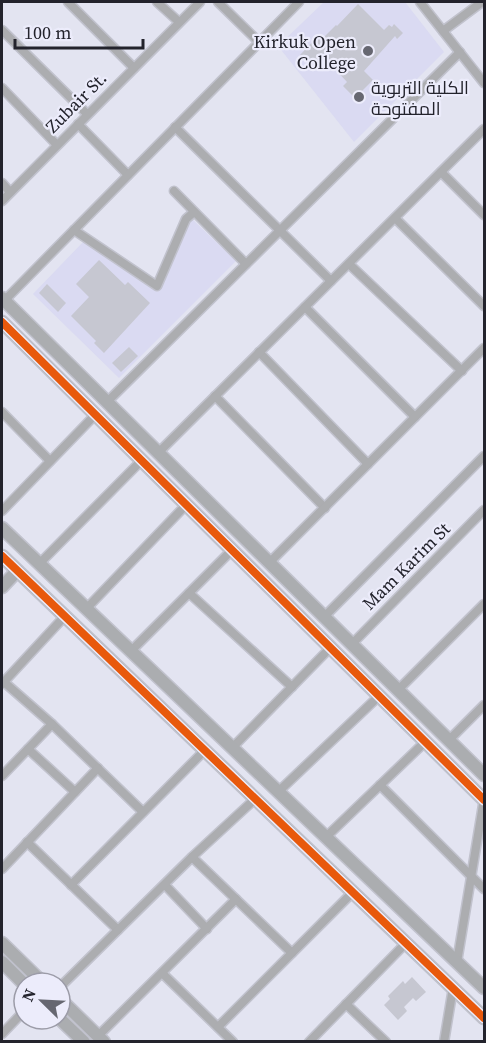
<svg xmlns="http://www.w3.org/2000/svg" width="486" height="1043" viewBox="0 0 486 1043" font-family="'Source Serif 4',Cairo,serif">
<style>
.built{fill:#dadaf2}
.building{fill:#c6c7d1}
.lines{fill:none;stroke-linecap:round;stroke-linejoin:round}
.street-casing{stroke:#c1c2cd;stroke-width:11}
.secondary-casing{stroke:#c1c2cd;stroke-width:15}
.street{stroke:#acadb0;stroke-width:8}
.secondary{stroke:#abadb0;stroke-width:12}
.cycleway-casing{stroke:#ececfb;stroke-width:11}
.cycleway{stroke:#e8590c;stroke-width:8}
.poi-dot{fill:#666771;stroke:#ececfb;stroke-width:2}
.labels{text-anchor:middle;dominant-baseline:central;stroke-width:4.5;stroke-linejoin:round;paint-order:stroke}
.poi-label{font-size:18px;fill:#23232c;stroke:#ececfb;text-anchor:end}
.street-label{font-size:18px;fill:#23232c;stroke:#ececfb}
</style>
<rect width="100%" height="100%" fill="#e3e4f1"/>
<g class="built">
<path d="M324,2H405L444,52L354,142L278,46Z"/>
<path d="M191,218L236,261L119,378L33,294L84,241L158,292Z"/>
</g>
<g class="building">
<path d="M358,4L384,30L389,25L392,27L394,24L403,33L397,39L395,36L364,71L373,80L355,98L343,86L347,82L324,57L316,66L300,55L320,34L323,38L336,25L337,26Z"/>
<path d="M99,260L125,285L128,282L150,303L104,353L94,343L96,341L71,316L89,297L76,284Z"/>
<path d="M47,284L66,303L58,312L39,293Z"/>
<path d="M129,347L138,356L121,372L112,363Z"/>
<path d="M412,977L426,992L416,1001L413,998L404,1007L407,1011L398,1020L384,1005L390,999L388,996L403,981L405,984Z"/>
</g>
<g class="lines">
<g class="street-casing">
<g id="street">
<path d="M68,2L134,68"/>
<path d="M157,2L179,22"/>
<path d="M218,2L259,42"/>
<path d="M420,2L484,83"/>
<path d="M2,30L87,114"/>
<path d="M443,31L482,2"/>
<path d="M2,88L57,145"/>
<path d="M78,124L128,175"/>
<path d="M175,127L331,281"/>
<path d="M441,172L484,215"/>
<path d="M2,183L10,192"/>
<path d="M174,191L246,264"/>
<path d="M2,201L200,2"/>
<path d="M395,218L484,306"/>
<path d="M74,230L157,286L186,219L194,212"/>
<path d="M349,264L462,371"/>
<path d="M4,301L299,2"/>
<path d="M305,307L415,417"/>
<path d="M259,352L368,464"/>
<path d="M215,396L325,508"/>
<path d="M107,402L460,52"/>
<path d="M2,412L50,461"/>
<path d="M158,453L484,129"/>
<path d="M2,511L95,415"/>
<path d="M269,563L484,348"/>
<path d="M39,564L141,461"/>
<path d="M189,593L292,687"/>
<path d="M86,609L186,505"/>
<path d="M324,617L484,456"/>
<path d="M352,644L484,510"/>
<path d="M131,651L232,550"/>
<path d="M4,682L52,724L143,812"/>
<path d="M2,684L65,616"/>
<path d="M398,690L484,604"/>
<path d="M449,740L484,705"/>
<path d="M232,748L330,648"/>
<path d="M28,749L75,792"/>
<path d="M2,776L52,724"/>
<path d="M380,785L484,889"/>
<path d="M278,792L379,696"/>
<path d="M326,837L425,742"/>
<path d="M27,842L118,930"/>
<path d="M192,857L292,953"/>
<path d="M2,869L98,768"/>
<path d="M71,885L205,750"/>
<path d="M165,885L207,929"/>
<path d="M457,962L484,799"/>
<path d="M162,973L233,1042"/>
<path d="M60,987L192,857L255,799"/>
<path d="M346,1004L386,1042"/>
<path d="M218,1027L353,892"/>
<path d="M2,1034L24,1011"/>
<path d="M98,1036L236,899"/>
<path d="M309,1042L406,943"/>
<path d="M444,1042L453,988"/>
</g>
</g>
<g class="secondary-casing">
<g id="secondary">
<path d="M2,298L484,775"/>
<path d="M2,322L484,800"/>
<path d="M2,528L484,988"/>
<path d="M2,556L484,1018"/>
<path d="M2,587L17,571"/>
<path d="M2,943L43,983"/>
<path d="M2,962L24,984"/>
<path d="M60,999L104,1042"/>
<path d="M60,1019L84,1042"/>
</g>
</g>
<use href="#street" class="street"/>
<use href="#secondary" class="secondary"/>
<g class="cycleway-casing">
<g id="cycleway">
<path d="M2,322L484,800"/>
<path d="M2,556L484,1018"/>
</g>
</g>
<use href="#cycleway" class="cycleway"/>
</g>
<g class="poi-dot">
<circle cx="368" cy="51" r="6"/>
<circle cx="359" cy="97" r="6"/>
</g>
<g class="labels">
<g class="poi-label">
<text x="356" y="41">Kirkuk Open<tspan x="356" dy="21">College</tspan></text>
<text x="371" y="87" text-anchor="start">الكلية التربوية<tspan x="371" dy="21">المفتوحة</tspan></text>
</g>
<g class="street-label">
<text transform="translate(76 102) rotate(-45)">Zubair St.</text>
<text transform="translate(406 566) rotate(-45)">Mam Karim St</text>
</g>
</g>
<rect width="486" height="1043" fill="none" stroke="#23232c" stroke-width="6"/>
<g transform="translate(42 1001) rotate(294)"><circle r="28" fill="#ececfb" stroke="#9c9ca8" stroke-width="1.5"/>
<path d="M0-4.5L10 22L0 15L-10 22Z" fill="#666771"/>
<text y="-9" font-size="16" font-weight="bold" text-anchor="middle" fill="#23232c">N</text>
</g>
<path d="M15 39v9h128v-9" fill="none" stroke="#23232c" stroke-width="3"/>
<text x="24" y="39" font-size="18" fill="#23232c" stroke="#ececfb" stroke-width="4.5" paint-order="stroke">100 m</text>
</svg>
